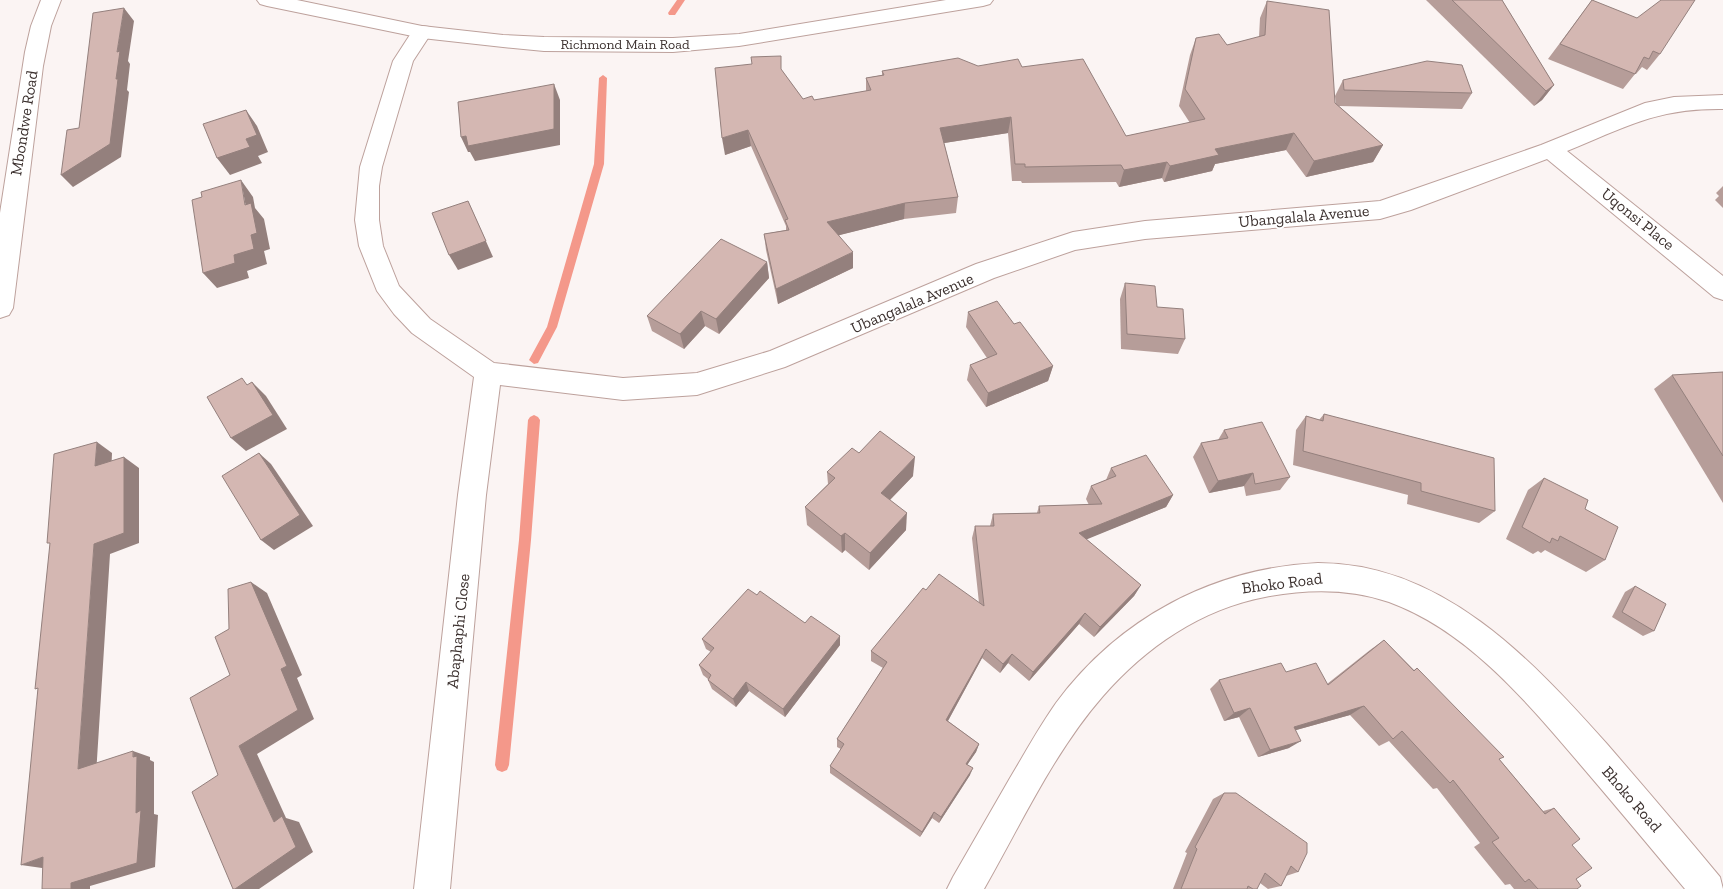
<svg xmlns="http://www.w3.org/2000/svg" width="1723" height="889" viewBox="0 0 1723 889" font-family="'Zilla Slab',serif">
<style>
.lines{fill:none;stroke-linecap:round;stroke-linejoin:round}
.stream{fill:#f4988a;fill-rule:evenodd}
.minor-casing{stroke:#bda19c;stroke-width:2}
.tertiary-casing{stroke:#bda19c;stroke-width:2}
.secondary-casing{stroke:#bda19c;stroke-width:2}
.minor{fill:#fff;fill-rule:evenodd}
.tertiary{fill:#fff;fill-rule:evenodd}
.secondary{fill:#fff;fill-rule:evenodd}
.wall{fill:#b69d99}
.shaded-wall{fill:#94807d}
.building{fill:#d4b7b2;stroke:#94807d}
.labels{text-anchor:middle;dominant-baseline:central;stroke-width:4;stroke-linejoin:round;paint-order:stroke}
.far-street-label{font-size:14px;fill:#3b302e;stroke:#fff}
.street-label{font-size:16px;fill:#3b302e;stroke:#fff}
</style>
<rect width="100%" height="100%" fill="#fbf4f3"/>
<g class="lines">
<g class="stream">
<path d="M677,0H685L675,15H669L668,13Z"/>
<path d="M603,75L607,78L604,164L557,327L538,363L534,364L529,360L547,327L594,164L599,78Z"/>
<path d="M534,415L538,417L540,420L531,540L509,765L507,770L502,772L497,770L495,765L519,540L528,420L530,417Z"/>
</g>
<g class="minor-casing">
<g id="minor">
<path d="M422,26L429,27L432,32L413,61L382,167L379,186V220L383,246L399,286L430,319L494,363L623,378L697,373L770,351L976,264L1073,232L1145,221L1380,201L1541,145L1645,103L1674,97L1723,95V109C1657,108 1626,127 1567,151L1723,276V300L1714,297L1547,159L1411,210L1380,219L1145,239L1075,250L994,278L785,367L697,395L623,400L500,385L486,495L450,889H414L458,495L474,377L412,333L394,314L377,291L359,246L355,220L360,167L393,61L415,27Z"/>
<path d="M1318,563C1442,563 1531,659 1607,744C1645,788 1683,832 1720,877L1723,889H1685C1650,847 1615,805 1579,763C1526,701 1468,631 1389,602C1348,588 1307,589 1265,597C1201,609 1146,647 1103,696C1054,752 1021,824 984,889H947L953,877C972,844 991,811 1010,778C1025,753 1039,727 1056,703C1119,618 1213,568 1318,563Z"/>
</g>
</g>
<g class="tertiary-casing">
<path id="tertiary" d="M41,0H61L51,26L43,66L13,308L9,315L0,318V213L25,52L31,26Z"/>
</g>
<g class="secondary-casing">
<path id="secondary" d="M257,0H297L422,26L503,35L544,37L673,38L739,34L946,0H993L990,4L983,6L739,46L673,52L544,51L503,47L422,38L267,6L260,4Z"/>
</g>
<use href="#minor" class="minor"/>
<use href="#tertiary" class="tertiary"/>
<use href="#secondary" class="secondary"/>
</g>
<g class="wall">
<path d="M1426,0H1502L1554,85L1542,100L1534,106Z"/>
<path d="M1592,0L1660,54L1647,70L1642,67L1636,74H1635L1623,89L1548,59Z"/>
<path d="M1267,1L1336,104L1335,96L1343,80L1472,93L1462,109L1339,106L1383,145L1373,162L1306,177L1286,150L1215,164L1212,171L1164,182L1162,178L1119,187L1116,182L1022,183L1021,181H1012L1008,133L944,143L958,197L956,213L904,219L839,235L853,268L778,304L766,250L764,234L786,230V226L751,146L725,155L752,64L782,71L803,99L814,100L866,91V78L882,75V71L978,66L1022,67L1126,136L1190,123L1179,106L1190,55L1196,38L1227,45L1259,37L1260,18Z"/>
<path d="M1723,186V208L1715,200L1719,196L1716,193Z"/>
<path d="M767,262L769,278L719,334L705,326L684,349L652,331L647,316Z"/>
<path d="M1125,283L1157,307L1185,339L1178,354L1121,349L1120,299Z"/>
<path d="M968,312L1014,324L1053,366L1048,381L986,407L967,380L970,365L987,358L966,327Z"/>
<path d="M1723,372V503L1654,389L1672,375Z"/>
<path d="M1324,414L1495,511L1479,523L1407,504L1408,495L1293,465L1296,430L1306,416L1319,420Z"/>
<path d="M1224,430L1290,477L1280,490L1246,496L1244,486L1209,493L1193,457L1201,443L1218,440Z"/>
<path d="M859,453L913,476L890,500L906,530L869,570L845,550L842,553L807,525L805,507L828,484L827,472Z"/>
<path d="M1111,468L1173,495L1166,507L1086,539L1141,585L1134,596L1094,637L1079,624L1029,681L1008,663L1000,673L982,658L948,721L979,744L976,752L967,765L970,775L939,823L932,818L920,837L830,773V766L841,749L837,747V739L883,668L871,661V651L926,590L979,603L972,538L975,526H990L993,514L1037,513L1039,506L1089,505L1086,499L1091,486L1106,480Z"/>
<path d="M1544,478L1585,509L1605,560L1586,572L1545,550L1541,553L1538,551L1533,554L1506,539L1528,490Z"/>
<path d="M1635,586L1654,631L1643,636L1612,617L1625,592Z"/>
<path d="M757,595L805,623L840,645L785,717L749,691L736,707L712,689L708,680V679L703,675L699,665L711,652L706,649L702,639Z"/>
<path d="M1384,640L1414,670L1417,668L1499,759L1543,811L1554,808L1572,845L1577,889H1514L1510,884L1505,885L1474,847L1480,843L1437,788L1433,789L1389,741L1379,746L1350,715L1296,730L1289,748L1258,757L1239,717L1224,721L1210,689L1219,680L1286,672L1327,684L1370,650Z"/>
<path d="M1224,793L1298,872L1286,876L1281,886L1268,889L1260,883L1257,889H1173L1187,853L1185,852L1213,799Z"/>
</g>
<g class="shaded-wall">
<path d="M124,8L134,21L128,61L130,64L127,90L129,92L121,157L73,187L61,175L116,79L117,52Z"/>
<path d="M554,84L560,100V145L475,161L470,152H468L461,137Z"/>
<path d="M1554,85L1542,100L1534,106L1546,91Z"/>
<path d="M246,110L257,126L268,152L258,156L262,163L230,175L217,158L246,139Z"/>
<path d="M1011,117L1008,133L938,144L940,128Z"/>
<path d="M748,130L751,146L725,155L722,138Z"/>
<path d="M1294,133L1286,150L1215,164L1212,171L1164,182L1170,166L1215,149Z"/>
<path d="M1383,145L1373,162L1306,177L1314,161Z"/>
<path d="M1167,162L1162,178L1119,187L1124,170Z"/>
<path d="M241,180L253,197L255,208L264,219L270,249L264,251L267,264L247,271L249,278L217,288L203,273L234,255L251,235Z"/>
<path d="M468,201L493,257L458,270L449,255Z"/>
<path d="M905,203L904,219L828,238L827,222Z"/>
<path d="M853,252V268L778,304L776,289Z"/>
<path d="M767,262L769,278L719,334L716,319Z"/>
<path d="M701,311L705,326L684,349L680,334Z"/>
<path d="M1053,366L1048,381L986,407L988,393Z"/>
<path d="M252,382L266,396L287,429L246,451L231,438Z"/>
<path d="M97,442L112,453L111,477L95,466Z"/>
<path d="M259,453L271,464L313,526L274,550L261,540Z"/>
<path d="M124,457L139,468V543L110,554L96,775L78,769L94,544Z"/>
<path d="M915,457L913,476L880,510L881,493Z"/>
<path d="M1253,473L1244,486L1209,493L1218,481Z"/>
<path d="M1173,495L1166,507L1073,545L1079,533Z"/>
<path d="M907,513L906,530L869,570L870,553Z"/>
<path d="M845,533V550L842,553L841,536Z"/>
<path d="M251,582L267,593L302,675L297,678L314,719L257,754L286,818L299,822L313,852L259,889H235L274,822L239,746L281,669Z"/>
<path d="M1141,585L1134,596L1094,637L1100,627Z"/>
<path d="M1085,613L1079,624L1029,681L1033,672Z"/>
<path d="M840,636V645L785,717L783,709Z"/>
<path d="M986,649L982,658L944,728L946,720Z"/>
<path d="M1012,654L1008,663L1000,673L1003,664Z"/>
<path d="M746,682L749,691L736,707L733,699Z"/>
<path d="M1364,706L1350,715L1282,734L1294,727Z"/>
<path d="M1250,708L1239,717L1224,721L1234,713Z"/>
<path d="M1301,741L1289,748L1258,757L1270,750Z"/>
<path d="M979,744L976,752L963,771L966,764Z"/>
<path d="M133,751L150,757V760L154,762V814L158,815L155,867L90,886V889H71V883L136,813Z"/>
<path d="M973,768L970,775L939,823L941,817Z"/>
<path d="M934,812L932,818L920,837L922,832Z"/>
<path d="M43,857L63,861L42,868L21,865Z"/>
</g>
<g class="building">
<path d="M1452,0H1502L1554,85L1546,91Z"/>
<path d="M1592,0L1637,18L1661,0H1695L1660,54L1653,51L1649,59L1644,57L1635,74L1560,44Z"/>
<path d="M1267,1L1329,10L1335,103L1383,145L1314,161L1294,133L1215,149L1219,155L1170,166L1167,162L1124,170L1121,165L1025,167V164H1015L1011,117L940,128L958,197L905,203L827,222L853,252L776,289L764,234L789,230L785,220L788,219L748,130L722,138L715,68L752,64L751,57L781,56V69L803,99L812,96L814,100L871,90L866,78L884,75L882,71L958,58L978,66L1018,59L1022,67L1083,59L1126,136L1205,119L1185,89L1196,38L1219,34L1227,45L1265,35Z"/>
<path d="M124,8L117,52L120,51L116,79H118L110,144L61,175L67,130L79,128L93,13Z"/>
<path d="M1427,61L1462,65L1472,93L1344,90L1343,80Z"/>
<path d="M554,84V129L468,146L466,136L461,137L458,102Z"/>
<path d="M246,110L257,135L246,139L250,147L217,158L203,124Z"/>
<path d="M241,180L245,205L251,203L257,233L251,235L254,249L234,255L235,263L203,273L192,200L202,197L201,192Z"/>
<path d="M468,201L486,241L449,255L432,213Z"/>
<path d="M721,239L767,262L716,319L701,311L680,334L647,316Z"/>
<path d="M1125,283L1155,286L1157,307L1183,309L1185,339L1127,334Z"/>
<path d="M997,301L1014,324L1020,322L1053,366L988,393L970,365L997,354L968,312Z"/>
<path d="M1723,372V456L1672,375Z"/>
<path d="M242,378L247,385L252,382L273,415L231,438L207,397Z"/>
<path d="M1324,414L1494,458L1495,511L1421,491V483L1303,451L1306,416L1323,421Z"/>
<path d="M1262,422L1290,477L1255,484L1253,473L1218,481L1201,443L1228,438L1224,430Z"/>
<path d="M880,431L915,457L881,493L907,513L870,553L845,533L841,536L805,507L835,478L827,472L852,448L859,453Z"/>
<path d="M97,442L95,466L124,457V533L94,544L78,769L133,751V757L137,756L136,813L141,810L137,863L71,883V889H42L43,857L21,865L38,688L35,689L50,543H47L54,454Z"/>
<path d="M259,453L300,515L261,540L222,476Z"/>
<path d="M1146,455L1173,495L1079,533L1141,585L1100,627L1085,613L1033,672L1012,654L1003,664L986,649L946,720L979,744L966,764L973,768L941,817L934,812L922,832L830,766L844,744L837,739L887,662L871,651L923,588L926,590L939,574L984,606L975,526H994L993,514L1040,513L1039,506L1102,504L1091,486L1116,476L1111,468Z"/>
<path d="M1544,478L1588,500L1585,509L1618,527L1605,560L1560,536L1558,541L1552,538L1550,543L1522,527Z"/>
<path d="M251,582L287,666L281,669L298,710L239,746L274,822L282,816L296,847L235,889H233L192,792L218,775L190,698L230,675L215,637L229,629L228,589Z"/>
<path d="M1635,586L1666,604L1654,631L1622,612Z"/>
<path d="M748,589L757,595L760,591L805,623L811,616L840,636L783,709L746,682L733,699L708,680L711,675L699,665L714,648L702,639Z"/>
<path d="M1384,640L1414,671L1417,668L1504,757L1499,759L1545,814L1554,808L1580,839L1572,845L1592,868L1576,879L1581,886L1577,889H1538L1529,879L1525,882L1492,842L1499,838L1453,780L1450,783L1402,731L1393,739L1364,706L1294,727L1301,741L1270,750L1250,708L1234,713L1219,680L1281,663L1286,672L1316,663L1328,685Z"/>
<path d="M1224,793H1236L1307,843V853L1298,872L1291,866L1281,886L1265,873L1257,889H1253L1248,886L1247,889H1181L1197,849L1195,847Z"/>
</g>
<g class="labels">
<g class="far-street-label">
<text x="625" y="44">Richmond Main Road</text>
</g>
<g class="street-label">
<text transform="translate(24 123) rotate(-81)">Mbondwe Road</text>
<text transform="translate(1304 216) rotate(-5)">Ubangalala Avenue</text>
<text transform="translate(1638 219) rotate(39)">Uqonsi Place</text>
<text transform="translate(912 303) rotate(-23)">Ubangalala Avenue</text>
<text transform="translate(1282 583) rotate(-7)">Bhoko Road</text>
<text transform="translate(458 631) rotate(-84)">Abaphaphi Close</text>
<text transform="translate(1632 799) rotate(49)">Bhoko Road</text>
</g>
</g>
</svg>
